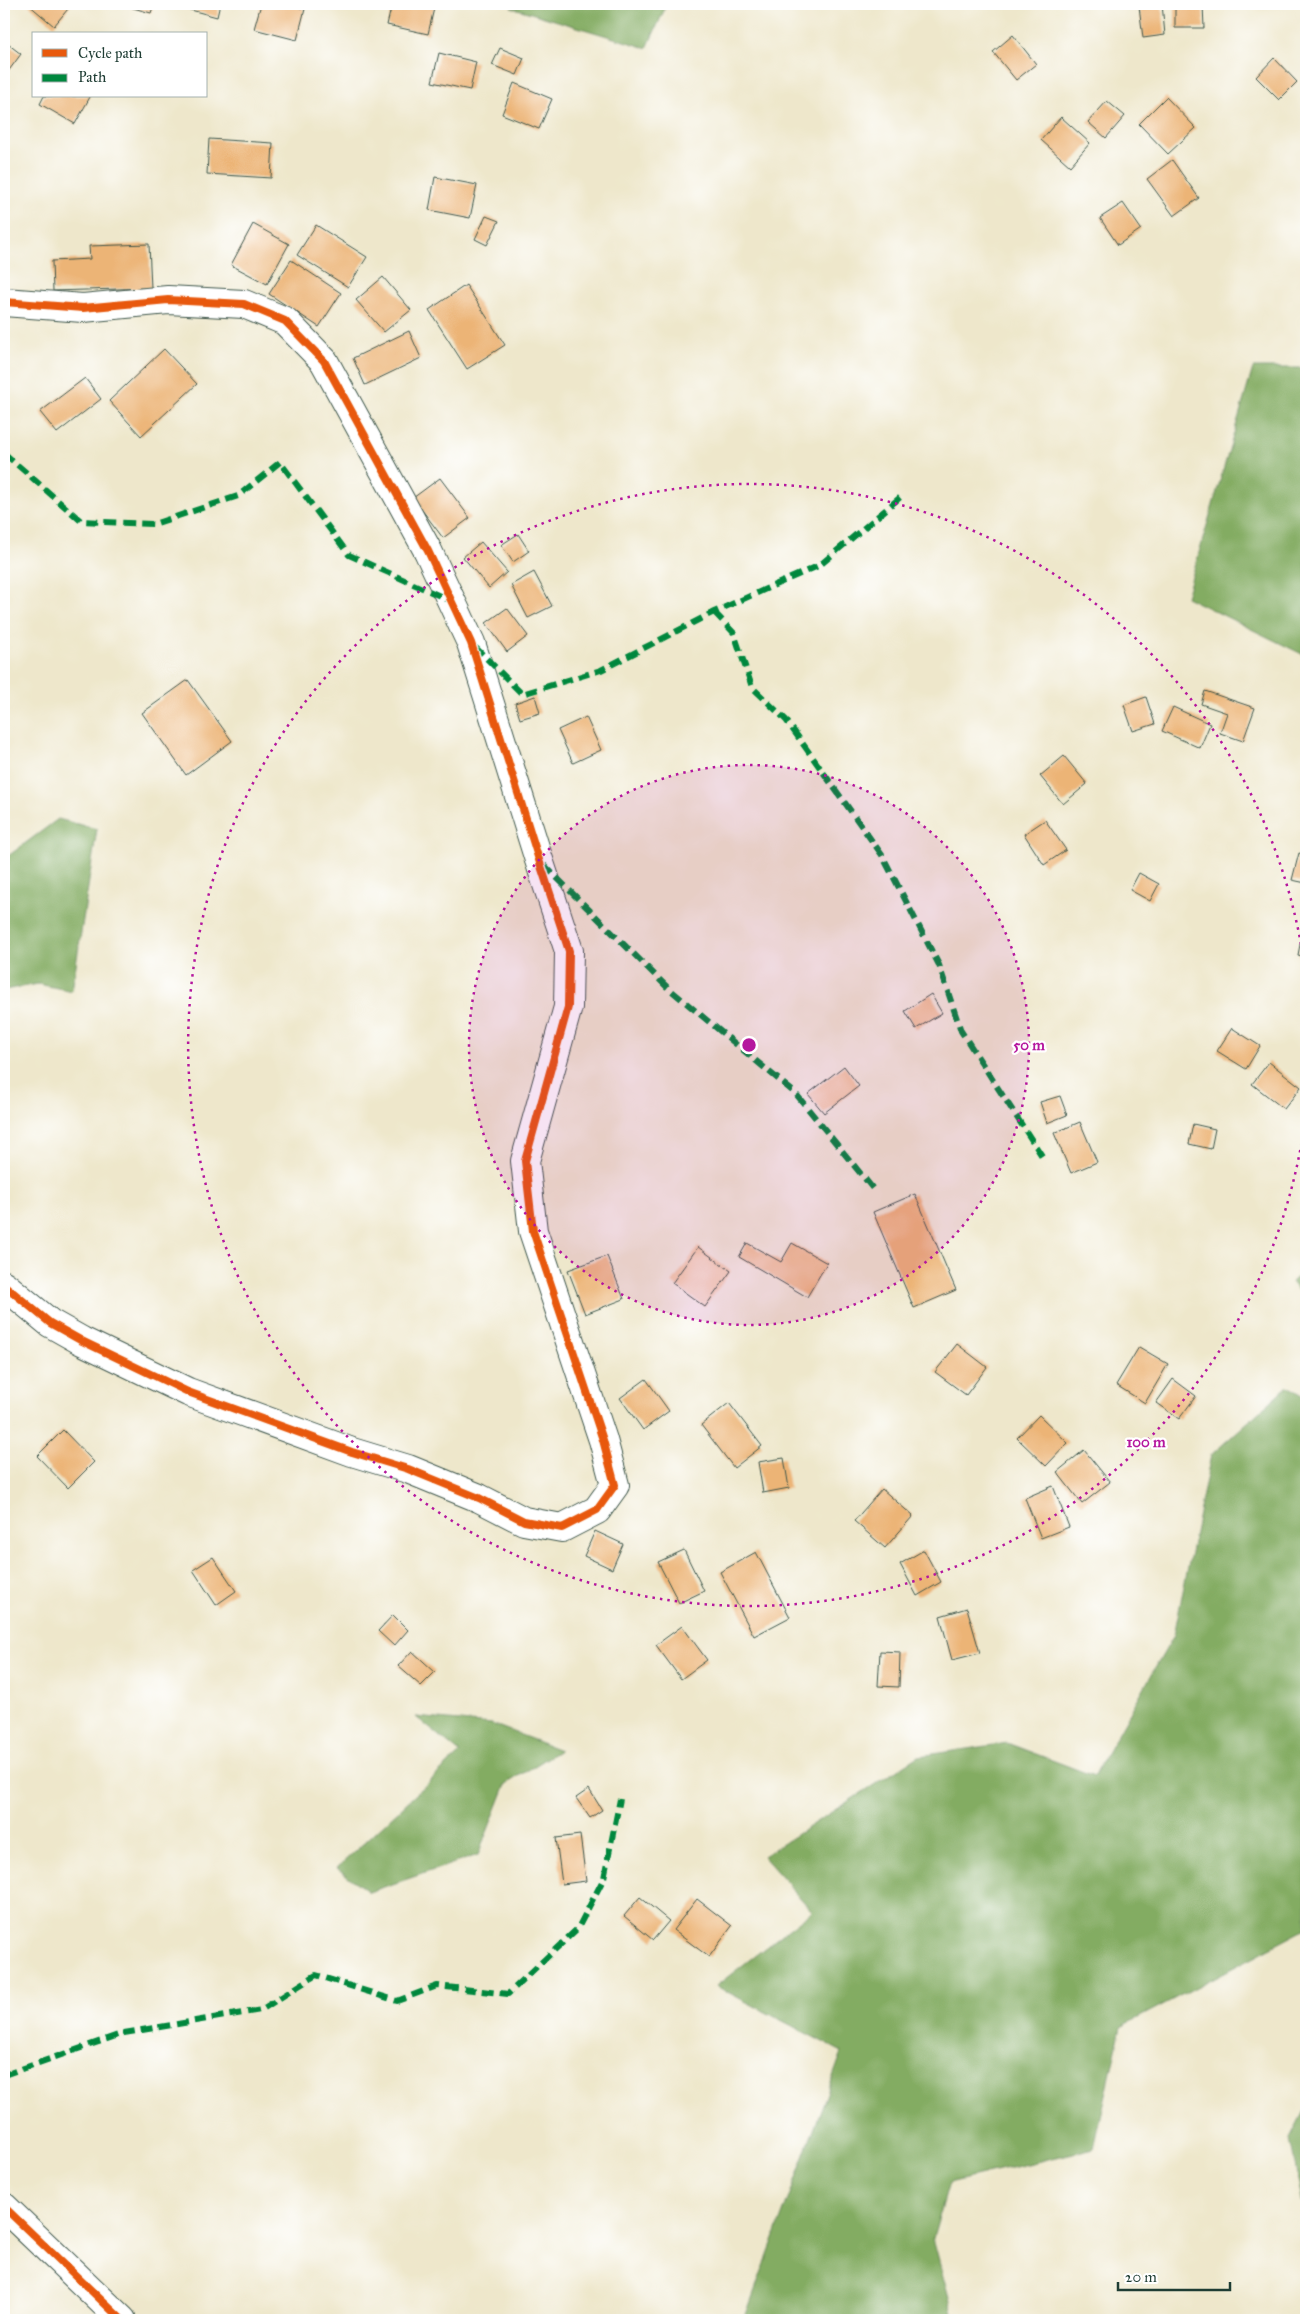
<svg xmlns="http://www.w3.org/2000/svg" width="1310" height="2324" viewBox="0 0 1310 2324" font-family="'IM FELL Great Primer',serif">
<style>
.forest{fill:#83ac62;stroke:#51744b}
.building{fill:#ecb476}
.lines{fill:none;stroke-linecap:round;stroke-linejoin:round}
.street-casing{stroke:#3e564b;stroke-width:30}
.street{stroke:#fff;stroke-width:28}
.quiet{stroke:#00873e;stroke-width:6;stroke-dasharray:12 6;stroke-linecap:butt}
.cycleway-casing{stroke:#fff;stroke-width:11}
.cycleway{stroke:#e8590c;stroke-width:8}
.ring{fill:none;stroke:#b5179e;stroke-width:2.5;stroke-dasharray:2.5 5}
.centre{fill:#b5179e;stroke:#fff;stroke-width:2.5}
.ring-label{font-size:15px;text-anchor:middle;font-weight:bold;fill:#b5179e;stroke:#fff;stroke-width:4.5;stroke-linejoin:round;paint-order:stroke}
</style>
<rect width="100%" height="100%" fill="#fff"/>
<filter id="ink" filterUnits="userSpaceOnUse"><feTurbulence type="fractalNoise" baseFrequency=".02" numOctaves="2"/><feDisplacementMap in="SourceGraphic" scale="10" xChannelSelector="R" yChannelSelector="G"/><feConvolveMatrix kernelMatrix="1 2 1 2 8 2 1 2 1" color-interpolation-filters="sRGB"/></filter>
<filter id="wash" filterUnits="userSpaceOnUse"><feTurbulence type="fractalNoise" baseFrequency=".0096" numOctaves="4" result="noise"/><feDisplacementMap in="SourceGraphic" scale="20" xChannelSelector="R" yChannelSelector="G"/><feGaussianBlur stdDeviation="1.12" result="paint"/><feColorMatrix in="noise" values="0 0 0 0 0 0 0 0 0 0 0 0 0 0 0 0 0 1.4 0 .05"/><feComposite in="paint" operator="in"/></filter>
<g filter="url(#wash)">
<rect width="100%" height="100%" fill="#eee7cb"/>
<g class="forest">
<path d="M511,4H667L647,48L511,7Z"/>
<path d="M1253,368H1306V656L1186,597Z"/>
<path d="M58,819L97,829L72,991L38,984L4,990V859Z"/>
<path d="M1306,1271V1300L1291,1282Z"/>
<path d="M1288,1386L1306,1397V1929L1121,2027L1094,2148L949,2183L933,2238L955,2320H744L842,2052L716,1986L812,1911L763,1856L919,1756L1007,1743L1094,1776L1174,1635L1211,1455Z"/>
<path d="M416,1717L492,1724L560,1750L506,1784L478,1855L369,1892L337,1868L460,1753Z"/>
<path d="M1306,2107V2221L1290,2138Z"/>
</g>
<g id="blocks">
<g class="building">
<path d="M28,4H72L54,26Z"/>
<path d="M119,4H154L151,13Z"/>
<path d="M188,4H220L217,17L187,9Z"/>
<path d="M261,4H285L305,9L297,40L254,29Z"/>
<path d="M392,4H435L428,34L387,25Z"/>
<path d="M1162,4L1165,35L1143,38L1139,6Z"/>
<path d="M1175,4H1203L1204,28H1175Z"/>
<path d="M1013,35L1036,64L1016,80L993,52Z"/>
<path d="M4,41L21,54L4,77Z"/>
<path d="M500,48L524,58L517,75L492,65Z"/>
<path d="M439,53L476,62L470,90L432,82Z"/>
<path d="M1274,58L1297,82L1279,100L1256,77Z"/>
<path d="M514,83L552,99L539,129L502,114Z"/>
<path d="M44,96H88L90,97L75,124L40,104Z"/>
<path d="M1166,97L1196,128L1168,154L1139,124Z"/>
<path d="M1107,101L1125,116L1106,138L1088,122Z"/>
<path d="M1061,117L1090,143L1070,166L1041,140Z"/>
<path d="M209,139L273,143L271,178L207,174Z"/>
<path d="M1172,160L1199,198L1174,216L1147,179Z"/>
<path d="M435,177L477,185L470,218L429,210Z"/>
<path d="M1123,203L1141,229L1118,245L1100,218Z"/>
<path d="M486,216L499,221L487,245L475,239Z"/>
<path d="M253,224L289,244L267,284L231,265Z"/>
<path d="M316,225L367,257L348,287L297,255Z"/>
<path d="M149,244L151,288L53,291L52,261L90,259L89,246Z"/>
<path d="M291,260L341,293L319,327L269,294Z"/>
<path d="M383,277L411,310L384,332L356,300Z"/>
<path d="M466,285L505,345L467,369L429,310Z"/>
<path d="M409,331L421,358L365,385L353,358Z"/>
<path d="M164,349L197,384L141,436L109,401Z"/>
<path d="M85,378L101,399L57,433L40,412Z"/>
<path d="M440,478L470,518L443,538L413,498Z"/>
<path d="M518,534L529,551L513,562L501,545Z"/>
<path d="M481,542L507,572L489,588L463,557Z"/>
<path d="M534,572L552,606L528,618L511,585Z"/>
<path d="M507,608L528,636L507,652L486,623Z"/>
<path d="M188,680L232,741L186,775L142,713Z"/>
<path d="M1205,691L1255,708L1243,741L1220,733L1227,713L1201,704Z"/>
<path d="M535,696L540,713L520,719L515,703Z"/>
<path d="M1146,697L1155,724L1133,731L1124,705Z"/>
<path d="M1173,707L1210,724L1200,748L1162,731Z"/>
<path d="M586,717L601,750L573,763L558,730Z"/>
<path d="M1064,756L1087,784L1063,804L1040,776Z"/>
<path d="M1045,820L1066,850L1044,865L1024,834Z"/>
<path d="M1299,853L1306,855V883L1292,880Z"/>
<path d="M1139,873L1159,884L1150,901L1130,890Z"/>
<path d="M1305,919H1306V957L1298,955Z"/>
<path d="M931,994L942,1013L916,1029L905,1011Z"/>
<path d="M1232,1028L1260,1046L1246,1069L1217,1051Z"/>
<path d="M1269,1062L1301,1087L1284,1109L1252,1084Z"/>
<path d="M844,1066L859,1086L824,1113L808,1094Z"/>
<path d="M1060,1096L1067,1115L1047,1123L1040,1102Z"/>
<path d="M1080,1122L1097,1162L1071,1173L1054,1133Z"/>
<path d="M1193,1124L1215,1129L1211,1149L1189,1144Z"/>
<path d="M915,1194L956,1290L914,1308L873,1212Z"/>
<path d="M747,1243L781,1262L792,1243L827,1263L807,1297L739,1257Z"/>
<path d="M698,1247L731,1271L705,1307L672,1283Z"/>
<path d="M607,1256L624,1299L585,1314L568,1270Z"/>
<path d="M957,1344L987,1367L966,1395L935,1372Z"/>
<path d="M1139,1347L1168,1364L1145,1403L1116,1385Z"/>
<path d="M646,1379L669,1411L643,1430L620,1398Z"/>
<path d="M1173,1379L1196,1396L1179,1419L1156,1403Z"/>
<path d="M729,1403L762,1446L734,1468L701,1425Z"/>
<path d="M1039,1415L1068,1443L1046,1466L1017,1438Z"/>
<path d="M63,1430L94,1462L68,1488L37,1456Z"/>
<path d="M1084,1450L1110,1482L1082,1504L1057,1472Z"/>
<path d="M784,1458L789,1488L763,1493L758,1462Z"/>
<path d="M1053,1486L1069,1527L1041,1538L1025,1498Z"/>
<path d="M882,1489L913,1516L885,1548L854,1521Z"/>
<path d="M595,1531L623,1544L612,1569L584,1556Z"/>
<path d="M684,1550L704,1591L679,1603L658,1562Z"/>
<path d="M924,1550L941,1582L917,1596L900,1564Z"/>
<path d="M756,1552L790,1617L754,1636L720,1572Z"/>
<path d="M213,1557L236,1591L216,1605L193,1570Z"/>
<path d="M967,1608L980,1653L952,1660L940,1616Z"/>
<path d="M393,1615L408,1630L394,1646L378,1631Z"/>
<path d="M682,1626L707,1660L681,1679L656,1645Z"/>
<path d="M412,1651L435,1672L421,1686L398,1666Z"/>
<path d="M880,1651L900,1652L899,1687L878,1686Z"/>
<path d="M589,1789L602,1810L590,1818L576,1798Z"/>
<path d="M580,1835L586,1881L562,1884L556,1838Z"/>
<path d="M640,1897L669,1921L653,1940L624,1916Z"/>
<path d="M697,1899L732,1926L709,1957L673,1930Z"/>
</g>
</g>
</g>
<g filter="url(#ink)">
<use href="#blocks" fill-opacity="0" stroke="#3e564b" stroke-width="1"/>
<g class="lines">
<g class="street-casing">
<g id="street">
<path d="M4,302L83,308L168,300L244,304L285,321L324,361L428,551L471,643L539,860L569,951L568,1007L525,1161L533,1231L603,1440L615,1485L597,1510L562,1528L524,1521L479,1498L408,1469L352,1452L188,1392L82,1341L50,1323L4,1285"/>
<path d="M4,2207L122,2320"/>
</g>
</g>
<use href="#street" class="street"/>
<g class="quiet">
<path d="M4,453L81,521L154,524L238,496L280,462L349,555L451,601"/>
<path d="M714,612L734,633L752,687L786,720L882,855L939,965L961,1031L1042,1156"/>
<path d="M474,646L522,694L601,670L714,612L820,565L903,495"/>
<path d="M544,865L667,987L796,1094L874,1190"/>
<path d="M4,2075L124,2033L261,2010L316,1975L397,2001L437,1986L508,1994L578,1928L604,1878L620,1799"/>
</g>
<g class="cycleway-casing">
<g id="cycleway">
<path d="M4,302L83,308L168,300L244,304L285,321L324,361L428,551L471,643L539,860L569,951L568,1007L525,1161L533,1231L603,1440L615,1485L597,1510L562,1528L524,1521L479,1498L408,1469L352,1452L188,1392L82,1341L50,1323L4,1285"/>
<path d="M4,2207L122,2320"/>
</g>
</g>
<use href="#cycleway" class="cycleway"/>
</g>
</g>
<circle cx="749" cy="1045" r="280" fill="#b5179e" fill-opacity=".12"/>
<g class="ring">
<circle cx="749" cy="1045" r="280"/>
<path d="M1306 1113A561 561 0 1 1 1306 977"/>
</g>
<circle cx="749" cy="1045" r="8" class="centre"/>
<g class="ring-label">
<text x="1029" y="1050">50 m</text>
<text x="1146" y="1447">100 m</text>
</g>
<rect width="1310" height="2324" fill="none" stroke="#fff" stroke-width="20"/>
<rect x="32" y="32" width="175" height="65" fill="#ffffff" stroke="#a5b1ae"/>
<rect x="42" y="49" width="25" height="8" fill="#e8590c" stroke="#a5b1ae"/>
<text x="78" y="58" font-size="15" fill="#1f3d34">Cycle path</text>
<rect x="42" y="74" width="25" height="8" fill="#00873e" stroke="#a5b1ae"/>
<text x="78" y="82" font-size="15" fill="#1f3d34">Path</text>
<path d="M1118 2282v8h112v-8" fill="none" stroke="#1f3d34" stroke-width="2.5"/>
<text x="1125" y="2282" font-size="15" fill="#1f3d34" stroke="#ffffff" stroke-width="4" paint-order="stroke">20 m</text>
</svg>
